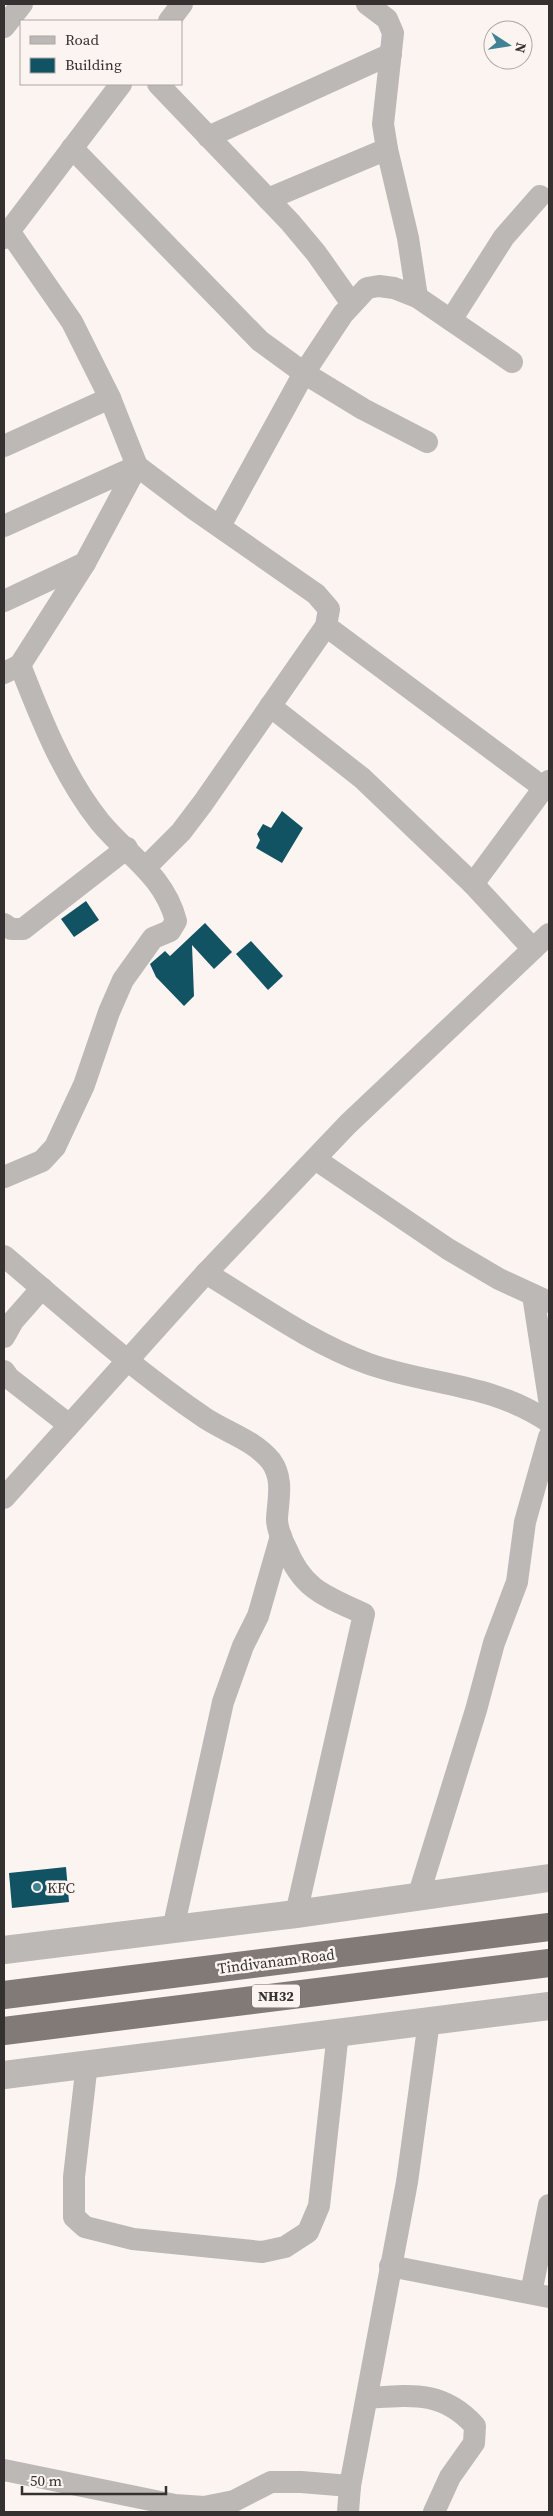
<svg xmlns="http://www.w3.org/2000/svg" width="553" height="2516" viewBox="0 0 553 2516" font-family="'Source Serif 4',serif">
<style>
.building{fill:#115362}
.lines{fill:none;stroke-linecap:round;stroke-linejoin:round}
.minor{stroke:#bbb8b6;stroke-width:22}
.tertiary{stroke:#bbb8b6;stroke-width:28}
.trunk{stroke:#817a76;stroke-width:28}
.poi-dot{fill:#408394;stroke:#fcf4f0;stroke-width:2}
.labels{text-anchor:middle;dominant-baseline:central;stroke-width:5;stroke-linejoin:round;paint-order:stroke}
.shield{fill:#fcf4f0;stroke:#706c6a;stroke-width:1}
.shield-label{font-size:14px;font-weight:bold;fill:#343130}
.poi-label{font-size:15px;fill:#343130;stroke:#fcf4f0;text-anchor:start}
.street-label{font-size:15px;fill:#343130;stroke:#fcf4f0}
</style>
<rect width="100%" height="100%" fill="#fcf4f0"/>
<g class="building">
<path d="M282,811L303,828L282,863L256,848L260,840L257,834L263,824L271,828Z"/>
<path d="M86,901L99,920L74,937L61,919Z"/>
<path d="M205,923L232,952L214,969L192,945L194,996L184,1006L156,977L150,964L165,951L170,956Z"/>
<path d="M251,941L283,976L268,990L236,954Z"/>
<path d="M66,1867L69,1902L12,1908L9,1873Z"/>
</g>
<g class="lines">
<g class="minor">
<path d="M367,4L387,19L393,33L383,124L387,149L408,238L417,297"/>
<path d="M169,21L182,4"/>
<path d="M4,27L22,4"/>
<path d="M158,84L290,222L316,253L352,304"/>
<path d="M208,137L391,54"/>
<path d="M72,148L260,341L304,373L363,409L427,442"/>
<path d="M268,199L387,149"/>
<path d="M4,238L121,84"/>
<path d="M451,320L504,237L540,196"/>
<path d="M4,446L110,398"/>
<path d="M4,526L137,466L194,509L316,594L329,609L326,626L203,803L181,832L146,867"/>
<path d="M220,526L304,373L343,314L367,288L379,286L394,288L417,297L512,362"/>
<path d="M4,601L85,563"/>
<path d="M326,626L544,788"/>
<path d="M4,673L20,665L85,563L137,466L110,398L72,322L9,231"/>
<path d="M270,706L362,778L473,884L533,949"/>
<path d="M473,884L549,781"/>
<path d="M4,924L11,929H23L127,848"/>
<path d="M315,1159L448,1249L499,1279L549,1302"/>
<path d="M4,1177L42,1161L55,1147L84,1085L109,1012L123,980L153,938L170,931L176,921C164,875 128,856 100,822C64,777 41,719 20,665"/>
<path d="M4,1256C69,1311 134,1370 205,1418C226,1432 254,1440 271,1461C284,1479 278,1499 277,1519C277,1529 282,1540 286,1548C303,1590 325,1596 364,1614L296,1914"/>
<path d="M206,1273C259,1305 311,1343 369,1364C432,1386 491,1383 549,1422"/>
<path d="M533,1295L549,1399"/>
<path d="M4,1337L13,1321L42,1288"/>
<path d="M4,1371L9,1378L68,1424"/>
<path d="M4,1498L206,1273L348,1124L549,934"/>
<path d="M418,1897L476,1710L494,1643L517,1582L525,1522L549,1437"/>
<path d="M173,1929L223,1702L243,1646L258,1616L281,1536"/>
<path d="M87,2063L74,2177V2217L85,2227L133,2239L262,2252L285,2247L308,2232L319,2206L338,2032"/>
<path d="M390,2266L549,2297"/>
<path d="M531,2293L549,2205"/>
<path d="M367,2398C411,2395 443,2390 475,2426L474,2443L450,2477L434,2512"/>
<path d="M4,2470L175,2505L204,2507L234,2501L271,2482H301L350,2486"/>
<path d="M348,2512L350,2486L407,2182L429,2021"/>
</g>
<g class="tertiary">
<path d="M4,1950L296,1914L549,1878"/>
<path d="M4,2075L549,2006"/>
</g>
<g class="trunk">
<path d="M4,1995L549,1927"/>
<path d="M4,2031L549,1963"/>
</g>
</g>
<circle class="poi-dot" cx="37" cy="1887" r="5"/>
<g class="labels">
<rect class="shield" x="252" y="1984.5" width="48" height="23" rx="4"/>
<g class="shield-label">
<text x="276" y="1996">NH32</text>
</g>
<g class="poi-label">
<text x="47" y="1887">KFC</text>
</g>
<g class="street-label">
<text transform="translate(276 1961) rotate(-7)">Tindivanam Road</text>
</g>
</g>
<rect width="553" height="2516" fill="none" stroke="#343130" stroke-width="10"/>
<rect x="20" y="20" width="162" height="65" fill="#fcf4f0" stroke="#aca6a3"/>
<rect x="30" y="36" width="25" height="8" fill="#bbb8b6" stroke="#aca6a3"/>
<text x="65" y="45" font-size="15" fill="#343130">Road</text>
<rect x="30" y="58" width="25" height="15" fill="#115362" stroke="#aca6a3"/>
<text x="65" y="70" font-size="15" fill="#343130">Building</text>
<g transform="translate(508 45) rotate(102)"><circle r="24" fill="#fcf4f0" stroke="#aca6a3"/>
<path d="M0-4L9 19L0 12L-9 19Z" fill="#408394"/>
<text y="-8" font-size="14" font-weight="bold" text-anchor="middle" fill="#343130">N</text>
</g>
<path d="M22 2486v8h144v-8" fill="none" stroke="#343130" stroke-width="2.5"/>
<text x="30" y="2486" font-size="15" fill="#343130" stroke="#fcf4f0" stroke-width="4" paint-order="stroke">50 m</text>
</svg>
